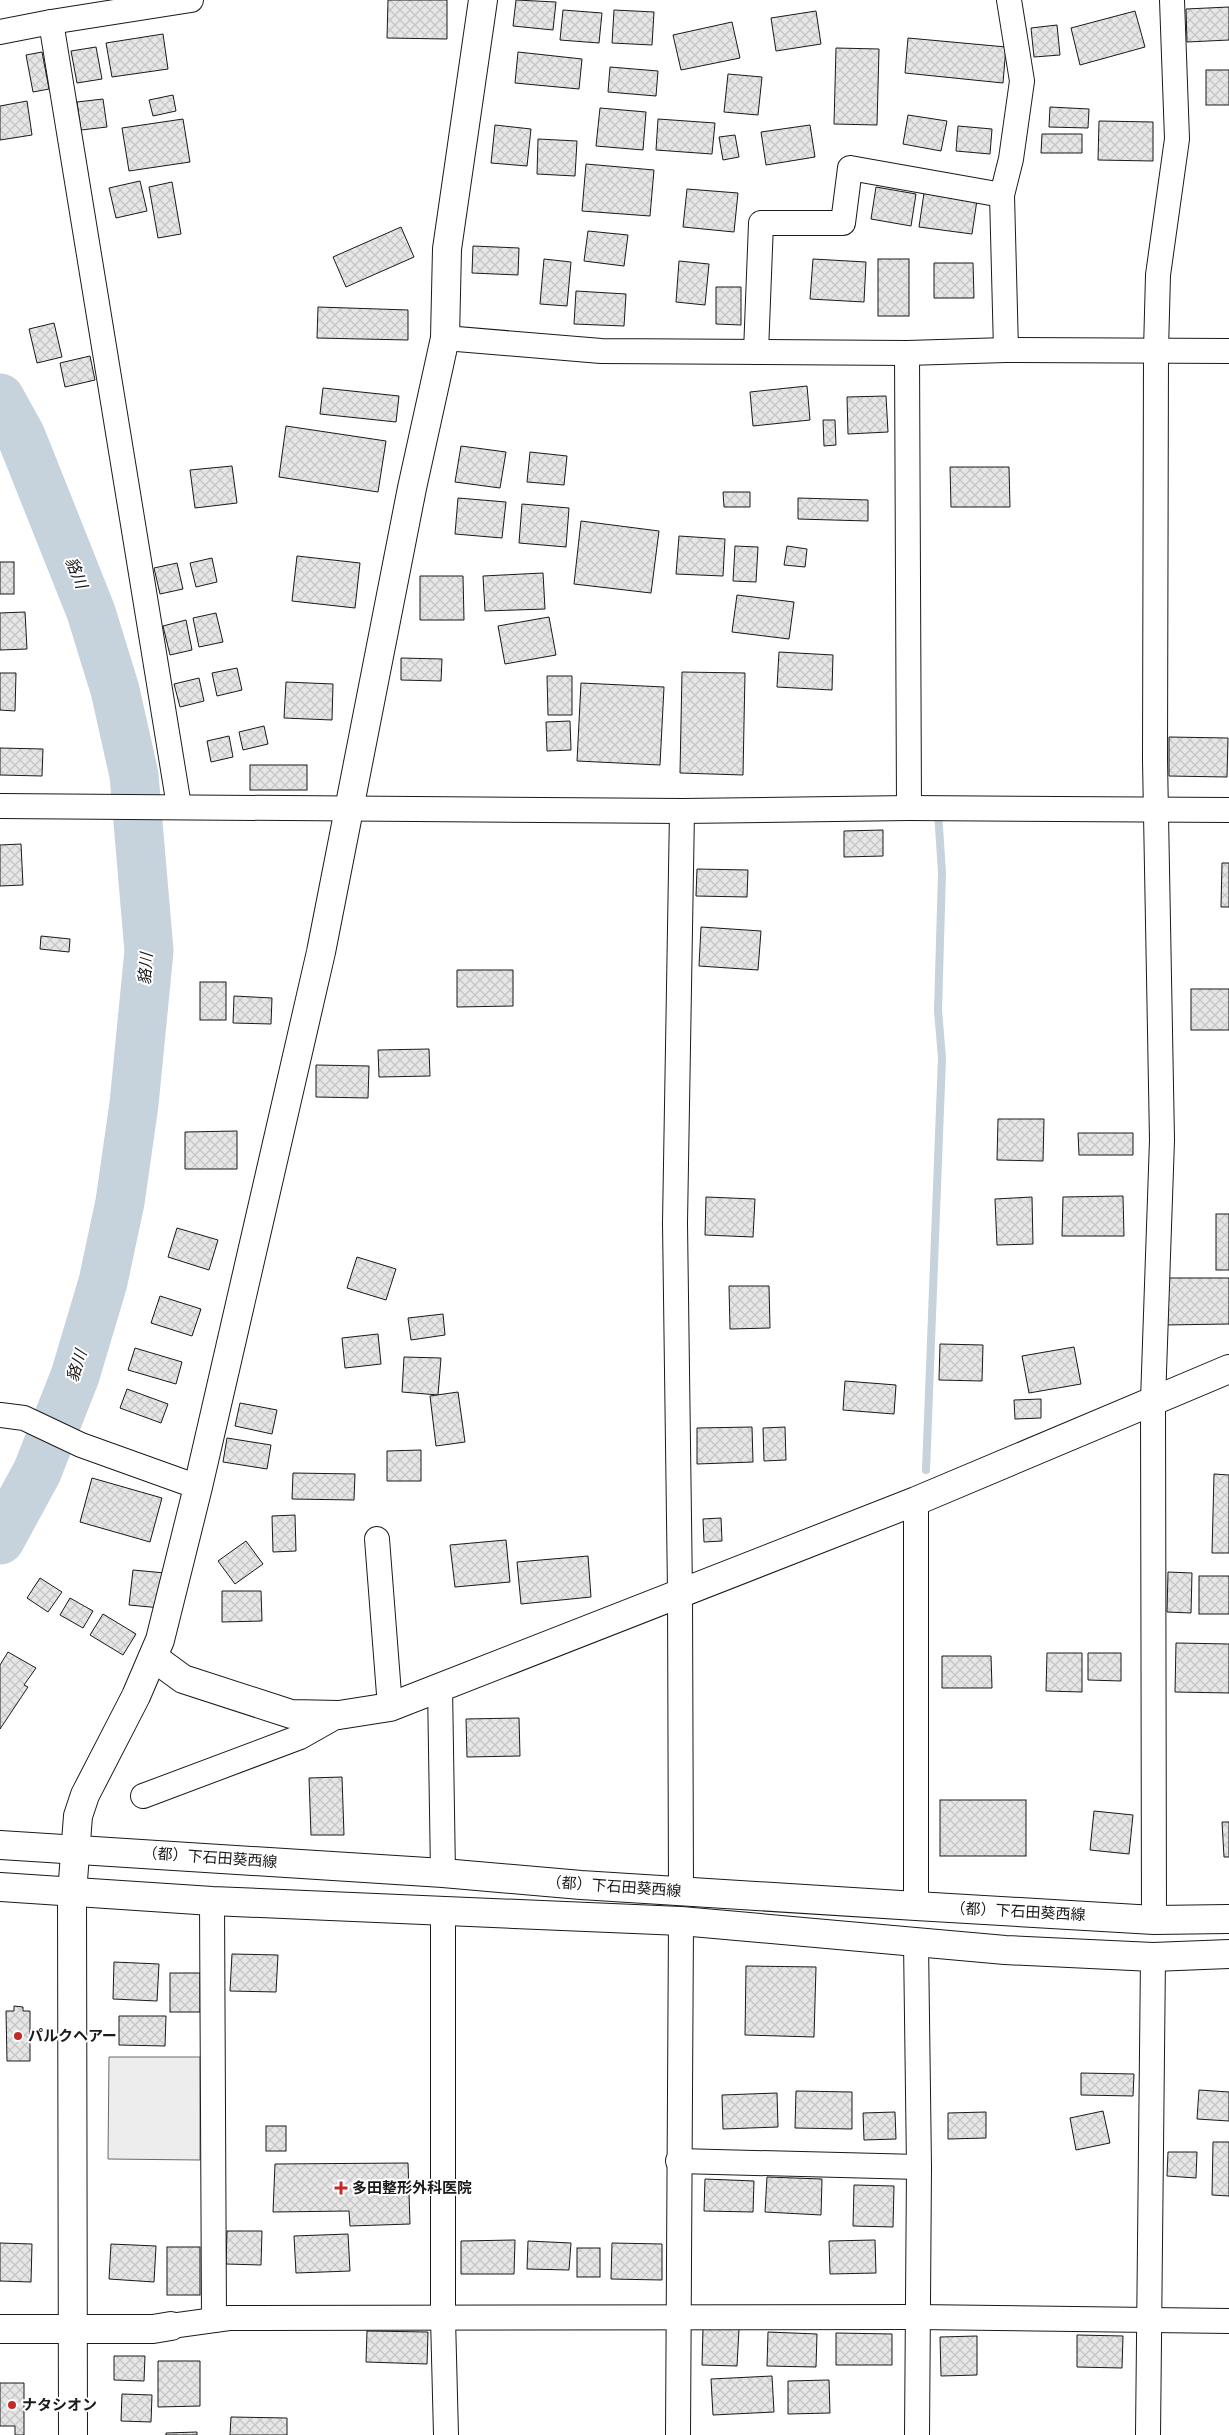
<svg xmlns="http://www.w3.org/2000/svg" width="1229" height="2435" viewBox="0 0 1229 2435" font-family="'Source Sans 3','Noto Sans JP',sans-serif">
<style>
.parking{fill:#ededed;stroke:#6a6a6a}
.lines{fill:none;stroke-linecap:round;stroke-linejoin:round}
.stream{stroke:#c6d2dc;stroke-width:8}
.river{stroke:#c6d2dc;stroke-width:49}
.building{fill:url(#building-cross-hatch);stroke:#1a1a1a}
.minor-casing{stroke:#1a1a1a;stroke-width:26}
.tertiary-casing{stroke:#1a1a1a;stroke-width:30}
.minor{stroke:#fff;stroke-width:24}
.tertiary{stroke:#fff;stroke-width:28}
.poi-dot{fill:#c62828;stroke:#fff;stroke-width:2}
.labels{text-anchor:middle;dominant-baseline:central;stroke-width:4;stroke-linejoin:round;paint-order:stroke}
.street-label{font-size:15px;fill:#1a1a1a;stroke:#fff}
.poi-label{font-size:15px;font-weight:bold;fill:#1a1a1a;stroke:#fff;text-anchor:start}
.water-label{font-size:16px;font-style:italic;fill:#1a1a1a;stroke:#fff}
</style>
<defs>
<pattern id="building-cross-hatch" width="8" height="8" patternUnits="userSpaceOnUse" patternTransform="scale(1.25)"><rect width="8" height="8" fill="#e6e6e6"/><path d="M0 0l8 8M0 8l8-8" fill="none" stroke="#c5c5c5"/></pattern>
</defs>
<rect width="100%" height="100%" fill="#fff"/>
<path class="parking" d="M109,2057H200V2160L108,2159Z"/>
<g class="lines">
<path class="stream" d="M926,1470L942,1058L938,1010L942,873L938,812"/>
<path class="river" d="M0,398L21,436L91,612L115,690L134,775L149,951L134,1104L120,1202L103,1282L75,1376L37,1472L0,1540"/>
</g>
<g class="building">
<path d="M388,0H447V39L387,38Z"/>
<path d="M516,0L556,2L553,30L513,26Z"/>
<path d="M1229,7V40L1187,42L1186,9Z"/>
<path d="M563,10L602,13L599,43L560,40Z"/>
<path d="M614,10L654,12L652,45L612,43Z"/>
<path d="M816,11L821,44L776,51L771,18Z"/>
<path d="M1135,11L1145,47L1080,65L1071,28Z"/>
<path d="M732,22L740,58L681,70L673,35Z"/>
<path d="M1057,25L1060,55L1034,57L1031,28Z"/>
<path d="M163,34L168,69L112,77L106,43Z"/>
<path d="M908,38L1006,47L1003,83L905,73Z"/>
<path d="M96,47L102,79L77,83L71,51Z"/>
<path d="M836,48L879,49L877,125L834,124Z"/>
<path d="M42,52L49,89L33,92L26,55Z"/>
<path d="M518,52L582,59L579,89L515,83Z"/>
<path d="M610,67L658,71L656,96L608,92Z"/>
<rect x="1206" y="70" width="23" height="35"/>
<path d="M728,74L762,77L758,115L724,112Z"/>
<path d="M173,95L176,111L153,116L149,100Z"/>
<path d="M103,99L107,127L81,130L77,102Z"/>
<path d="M27,101L32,135L0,140V106Z"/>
<path d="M1050,107L1089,109L1088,128L1049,127Z"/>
<path d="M600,108L646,112L643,150L596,146Z"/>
<path d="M908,115L947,121L941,151L903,144Z"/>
<path d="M183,119L190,162L129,171L122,128Z"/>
<path d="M658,119L715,123L712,154L656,150Z"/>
<path d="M1099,121L1153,122V161L1098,160Z"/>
<path d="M495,125L531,129L527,166L491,163Z"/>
<path d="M810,125L815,157L766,165L761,132Z"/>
<path d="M958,126L992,129L990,154L956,151Z"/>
<path d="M1042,134H1082V153H1041Z"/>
<path d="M735,135L739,157L723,160L719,137Z"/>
<path d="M538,139L577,141L575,176L537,174Z"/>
<path d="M586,164L654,170L650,216L582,211Z"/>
<path d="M140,181L147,211L116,218L109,188Z"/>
<path d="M172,182L181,234L158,238L149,187Z"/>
<path d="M876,187L916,194L911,226L871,219Z"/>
<path d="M687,189L738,193L734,232L683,227Z"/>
<path d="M924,193L977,200L972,234L919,227Z"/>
<path d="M401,227L414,257L346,287L333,257Z"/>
<path d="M588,231L628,235L624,266L584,261Z"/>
<path d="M473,246L519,248L518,275L472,273Z"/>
<path d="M544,259L571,262L567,306L540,304Z"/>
<path d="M813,259L866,262L864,302L810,299Z"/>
<rect x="878" y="259" width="31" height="57"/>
<path d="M679,261L709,264L705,305L676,302Z"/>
<path d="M934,263H973L974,298H934Z"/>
<path d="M716,287H741V325L716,324Z"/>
<path d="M576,291L626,294L624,326L574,324Z"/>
<path d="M318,307L408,310V340L317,338Z"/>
<path d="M54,323L62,357L37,363L29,329Z"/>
<path d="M90,356L95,380L65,387L60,363Z"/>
<path d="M807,386L810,420L753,426L750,392Z"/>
<path d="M323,388L399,396L396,422L320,414Z"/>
<path d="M886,396L888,432L848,434L847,397Z"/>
<path d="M823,420H835L836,445L824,446Z"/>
<path d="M286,426L386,441L378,492L279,477Z"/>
<path d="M461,446L506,452L500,488L455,482Z"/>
<path d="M530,452L567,456L564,485L527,482Z"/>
<path d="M232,466L237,503L195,508L190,470Z"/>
<path d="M950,467H1009L1010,507H951Z"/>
<path d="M723,492H750V507H724Z"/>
<path d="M458,498L506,502L502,538L455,534Z"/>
<path d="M798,498L868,500V521L798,519Z"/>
<path d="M522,504L569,508L566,547L519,543Z"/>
<path d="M581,521L659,531L651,593L574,584Z"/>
<path d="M679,536L725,539L723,576L676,574Z"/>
<path d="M735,546L758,547L756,582L733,581Z"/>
<path d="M787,546L807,549L805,567L784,565Z"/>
<path d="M297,556L360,563L355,608L292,601Z"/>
<path d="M212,558L217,582L196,587L190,563Z"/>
<rect x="0" y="562" width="14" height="32"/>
<path d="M177,563L183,589L160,594L154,568Z"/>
<path d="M543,573L545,609L485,611L483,576Z"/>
<path d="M420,576H463L464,620H420Z"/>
<path d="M737,595L794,602L789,639L732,632Z"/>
<path d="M25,612L27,649L0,650V613Z"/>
<path d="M216,613L223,642L199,647L193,618Z"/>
<path d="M549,617L556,655L505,664L498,626Z"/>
<path d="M186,620L192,650L170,655L163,626Z"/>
<path d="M779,652L833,655L832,690L777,687Z"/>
<path d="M401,658L442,659L441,681L401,680Z"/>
<path d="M237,668L242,690L217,696L212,673Z"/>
<path d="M682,672L745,673L743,775L680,773Z"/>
<path d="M0,673H16L15,711L0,710Z"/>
<path d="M547,676H572V715H548Z"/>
<path d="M199,678L204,701L180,707L174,684Z"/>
<path d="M286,682L333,684L332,720L284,718Z"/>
<path d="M581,683L664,687L660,765L577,761Z"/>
<path d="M570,721L571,750L547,751L546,722Z"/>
<path d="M264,726L268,744L243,750L239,732Z"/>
<path d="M229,736L233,757L211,762L207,741Z"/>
<path d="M1169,737L1228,738L1227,777L1169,776Z"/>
<path d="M0,748L43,749L42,776L0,775Z"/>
<rect x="250" y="765" width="57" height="25"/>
<path d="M883,830V856L844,857V831Z"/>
<path d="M21,844L23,885L0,886V845Z"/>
<path d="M1222,863H1229V907H1221Z"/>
<path d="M697,869L748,870L747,897L696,896Z"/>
<path d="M701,927L761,931L758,970L699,966Z"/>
<path d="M41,936L70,939L69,952L40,949Z"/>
<path d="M457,970H513V1006L457,1007Z"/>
<rect x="200" y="982" width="26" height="38"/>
<rect x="1191" y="989" width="38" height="41"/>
<path d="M234,996L272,998L271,1024L233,1023Z"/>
<path d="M429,1049L430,1076L379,1077L378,1050Z"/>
<path d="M316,1065L369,1066L368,1098L316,1097Z"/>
<path d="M998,1119H1044L1043,1161L997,1160Z"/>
<path d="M237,1131V1169H185V1132Z"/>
<path d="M1078,1133H1133V1155H1079Z"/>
<path d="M1123,1196L1124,1236H1062L1063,1197Z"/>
<path d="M706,1197L755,1199L753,1237L705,1235Z"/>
<path d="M1032,1197L1033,1244L997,1245L995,1199Z"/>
<rect x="1216" y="1214" width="13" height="56"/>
<path d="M177,1228L218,1240L209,1270L168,1257Z"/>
<path d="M357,1257L396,1269L386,1300L347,1288Z"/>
<path d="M1163,1278H1229V1324L1163,1325Z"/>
<path d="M729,1286H769L770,1328L730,1329Z"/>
<path d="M160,1296L201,1309L192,1336L151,1323Z"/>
<path d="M443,1314L445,1335L411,1340L408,1318Z"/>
<path d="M378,1334L381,1364L345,1368L342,1338Z"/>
<path d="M940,1344L983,1345L982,1381L939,1380Z"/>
<path d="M1074,1347L1081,1384L1029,1393L1022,1356Z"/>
<path d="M135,1348L182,1362L176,1384L128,1370Z"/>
<path d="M404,1357L441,1358L438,1395L402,1392Z"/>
<path d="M845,1381L896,1385L894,1414L843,1410Z"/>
<path d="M127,1389L168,1404L161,1423L120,1408Z"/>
<path d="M458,1392L465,1442L436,1446L430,1396Z"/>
<path d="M1041,1399V1418L1015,1419L1014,1400Z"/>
<path d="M240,1403L277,1410L272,1434L235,1426Z"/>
<path d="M752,1427L753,1462L697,1464V1428Z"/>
<path d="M785,1427L786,1460L764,1461L763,1428Z"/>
<path d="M227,1438L271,1445L267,1469L223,1462Z"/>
<path d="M421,1450V1481H387V1451Z"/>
<path d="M293,1473L355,1474L354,1500L292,1499Z"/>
<path d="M1214,1474L1229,1475V1553H1212Z"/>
<path d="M92,1478L162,1498L150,1542L80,1522Z"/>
<path d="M295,1515L296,1551L273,1552L272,1516Z"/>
<path d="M721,1518L722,1541L704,1542L703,1519Z"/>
<path d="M506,1540L510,1582L455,1587L450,1545Z"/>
<path d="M246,1541L263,1564L235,1584L218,1561Z"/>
<path d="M588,1556L591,1597L521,1604L517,1562Z"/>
<path d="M133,1570L165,1573L161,1608L129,1605Z"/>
<path d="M1168,1572L1192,1573L1191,1613L1167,1612Z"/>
<rect x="1199" y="1576" width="30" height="38"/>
<path d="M40,1578L62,1592L48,1612L27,1598Z"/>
<path d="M222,1591H261L262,1621L222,1622Z"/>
<path d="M70,1598L93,1611L83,1628L60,1615Z"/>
<path d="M103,1614L136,1634L123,1655L90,1635Z"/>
<path d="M1176,1643L1229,1644V1693L1175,1692Z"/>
<path d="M8,1652L36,1668L24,1685L28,1687L0,1729V1665Z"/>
<path d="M1047,1653H1082V1692L1046,1691Z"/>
<path d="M1088,1653H1121V1681L1088,1680Z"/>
<path d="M942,1656H991L992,1688H942Z"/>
<path d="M519,1718L520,1756L467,1757L466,1719Z"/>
<path d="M342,1777L344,1835H311L309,1778Z"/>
<rect x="940" y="1800" width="86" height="56"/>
<path d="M1094,1811L1133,1815L1129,1854L1090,1850Z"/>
<path d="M1222,1822H1229V1857H1224Z"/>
<path d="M232,1954L278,1955L276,1992L230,1991Z"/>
<path d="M114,1962L159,1964L157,2001L113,1999Z"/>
<path d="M746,1966L816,1967L814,2037L745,2035Z"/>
<rect x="170" y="1973" width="30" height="39"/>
<path d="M14,2006L23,2007V2011H30V2061H7L6,2011H14Z"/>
<path d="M119,2016H166L165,2046L119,2045Z"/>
<path d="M1081,2073L1134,2074L1133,2096L1081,2095Z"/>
<path d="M1199,2090L1229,2092V2121L1197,2119Z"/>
<path d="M796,2091L852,2092V2129L795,2128Z"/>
<path d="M777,2093L778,2127L723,2129L722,2095Z"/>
<path d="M1103,2111L1110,2143L1076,2150L1070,2118Z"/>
<path d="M895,2112L896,2139L864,2140L863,2113Z"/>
<path d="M986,2112V2138L948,2139V2113Z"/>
<rect x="266" y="2126" width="20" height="25"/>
<path d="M1213,2142H1229V2196L1212,2195Z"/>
<path d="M1168,2152H1197L1196,2178L1167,2176Z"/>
<path d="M408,2163L410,2224L350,2226L349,2211L273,2212L275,2164Z"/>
<path d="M767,2177L822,2179L821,2215L765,2212Z"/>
<path d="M705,2179L754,2181L753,2212L704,2211Z"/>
<path d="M854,2185L894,2186L893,2227L853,2226Z"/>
<path d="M227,2231H262L261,2265L226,2264Z"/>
<path d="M348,2234L350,2271L296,2273L294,2236Z"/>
<path d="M515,2240L514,2274H461V2241Z"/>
<path d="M875,2240L876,2273L830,2274L829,2241Z"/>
<path d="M528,2241L571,2243L569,2270L527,2269Z"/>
<path d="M0,2243L32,2244L31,2282L0,2281Z"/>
<path d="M612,2243L662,2244V2280L611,2279Z"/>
<path d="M111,2244L156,2246L154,2282L109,2279Z"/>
<rect x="167" y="2247" width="33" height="48"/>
<rect x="577" y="2248" width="23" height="29"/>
<path d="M703,2328L739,2329L737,2366L702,2365Z"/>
<path d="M367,2331L428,2332L427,2364L366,2362Z"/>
<path d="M768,2332L817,2334L816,2367L767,2366Z"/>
<path d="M836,2333L892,2334V2365H836Z"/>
<path d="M1077,2335L1123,2336L1122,2368L1077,2367Z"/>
<path d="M977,2336V2375L941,2376L940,2337Z"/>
<path d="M114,2356H145L144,2381L114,2380Z"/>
<path d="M158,2361H200V2406L158,2407Z"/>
<path d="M772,2376L774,2412L713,2415L711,2379Z"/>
<path d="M829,2380L830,2413L788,2414V2381Z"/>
<path d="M0,2383H24V2435H15V2426H0Z"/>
<path d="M122,2394L152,2395L151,2422L121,2421Z"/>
<path d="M231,2417L287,2418V2435H230Z"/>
<path d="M197,2432V2435H166V2433Z"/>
</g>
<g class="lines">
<g class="minor-casing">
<g id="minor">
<path d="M51,22L179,806"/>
<path d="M0,32L51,22L191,0"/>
<path d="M445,338L601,351L907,353L1006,350L1229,351"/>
<path d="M1006,350L1002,195L1011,159L1022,81L1009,0"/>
<path d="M756,352L761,223H843L850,168L1002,195"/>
<path d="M907,353L909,808"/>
<path d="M0,806L682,811L909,808L1229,810"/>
<path d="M0,1415L24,1418L81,1445L198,1487"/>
<path d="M916,1501V1906"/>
<path d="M377,1539L390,1707"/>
<path d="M440,1687L443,1873"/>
<path d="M143,1796L300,1737L339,1715"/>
<path d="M681,1892L680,1592L675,1223L682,811"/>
<path d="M212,1901L214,2320"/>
<path d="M443,1910V2318L446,2435"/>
<path d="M1154,1920L1153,1401L1162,1140L1155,760L1156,350L1158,275L1177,139L1172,0"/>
<path d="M916,1942L919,2167L917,2435"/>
<path d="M678,2161L919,2167"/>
<path d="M171,2326L229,2318L916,2317L1229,2321"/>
<path d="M678,2435L681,1921"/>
<path d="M1148,2435L1153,1957"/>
</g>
</g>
<g class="tertiary-casing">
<g id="tertiary">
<path d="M153,1657L183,1679L291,1714L339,1715L390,1707L916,1501L1229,1369"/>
<path d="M0,1845L443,1873L581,1885L916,1906L1154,1920L1229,1919"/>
<path d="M0,1887L212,1901L681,1921L1005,1950L1153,1957L1229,1954"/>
<path d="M0,2329H153L171,2326"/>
<path d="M73,2435L72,1893L78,1816L85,1795L136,1696L160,1640L198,1487L321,952L412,488L445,338L447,249L483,0"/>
</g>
</g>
<use href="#minor" class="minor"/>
<use href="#tertiary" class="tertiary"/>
</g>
<g class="poi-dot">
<circle cx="18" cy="2036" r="5"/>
<path d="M338.5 2180.5h5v5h5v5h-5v5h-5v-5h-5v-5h5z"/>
<circle cx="12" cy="2405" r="5"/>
</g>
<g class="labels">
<g class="street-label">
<text transform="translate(210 1858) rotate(4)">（都）下石田葵西線</text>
<text transform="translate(614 1887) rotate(4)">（都）下石田葵西線</text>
<text transform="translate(1018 1912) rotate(3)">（都）下石田葵西線</text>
</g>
<g class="poi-label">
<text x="28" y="2036">パルクヘアー</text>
<text x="352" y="2188">多田整形外科医院</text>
<text x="22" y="2405">ナタシオン</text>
</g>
<g class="water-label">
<text transform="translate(76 573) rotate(68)">貉川</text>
<text transform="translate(146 969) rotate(-86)">貉川</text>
<text transform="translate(77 1366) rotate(-72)">貉川</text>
</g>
</g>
</svg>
